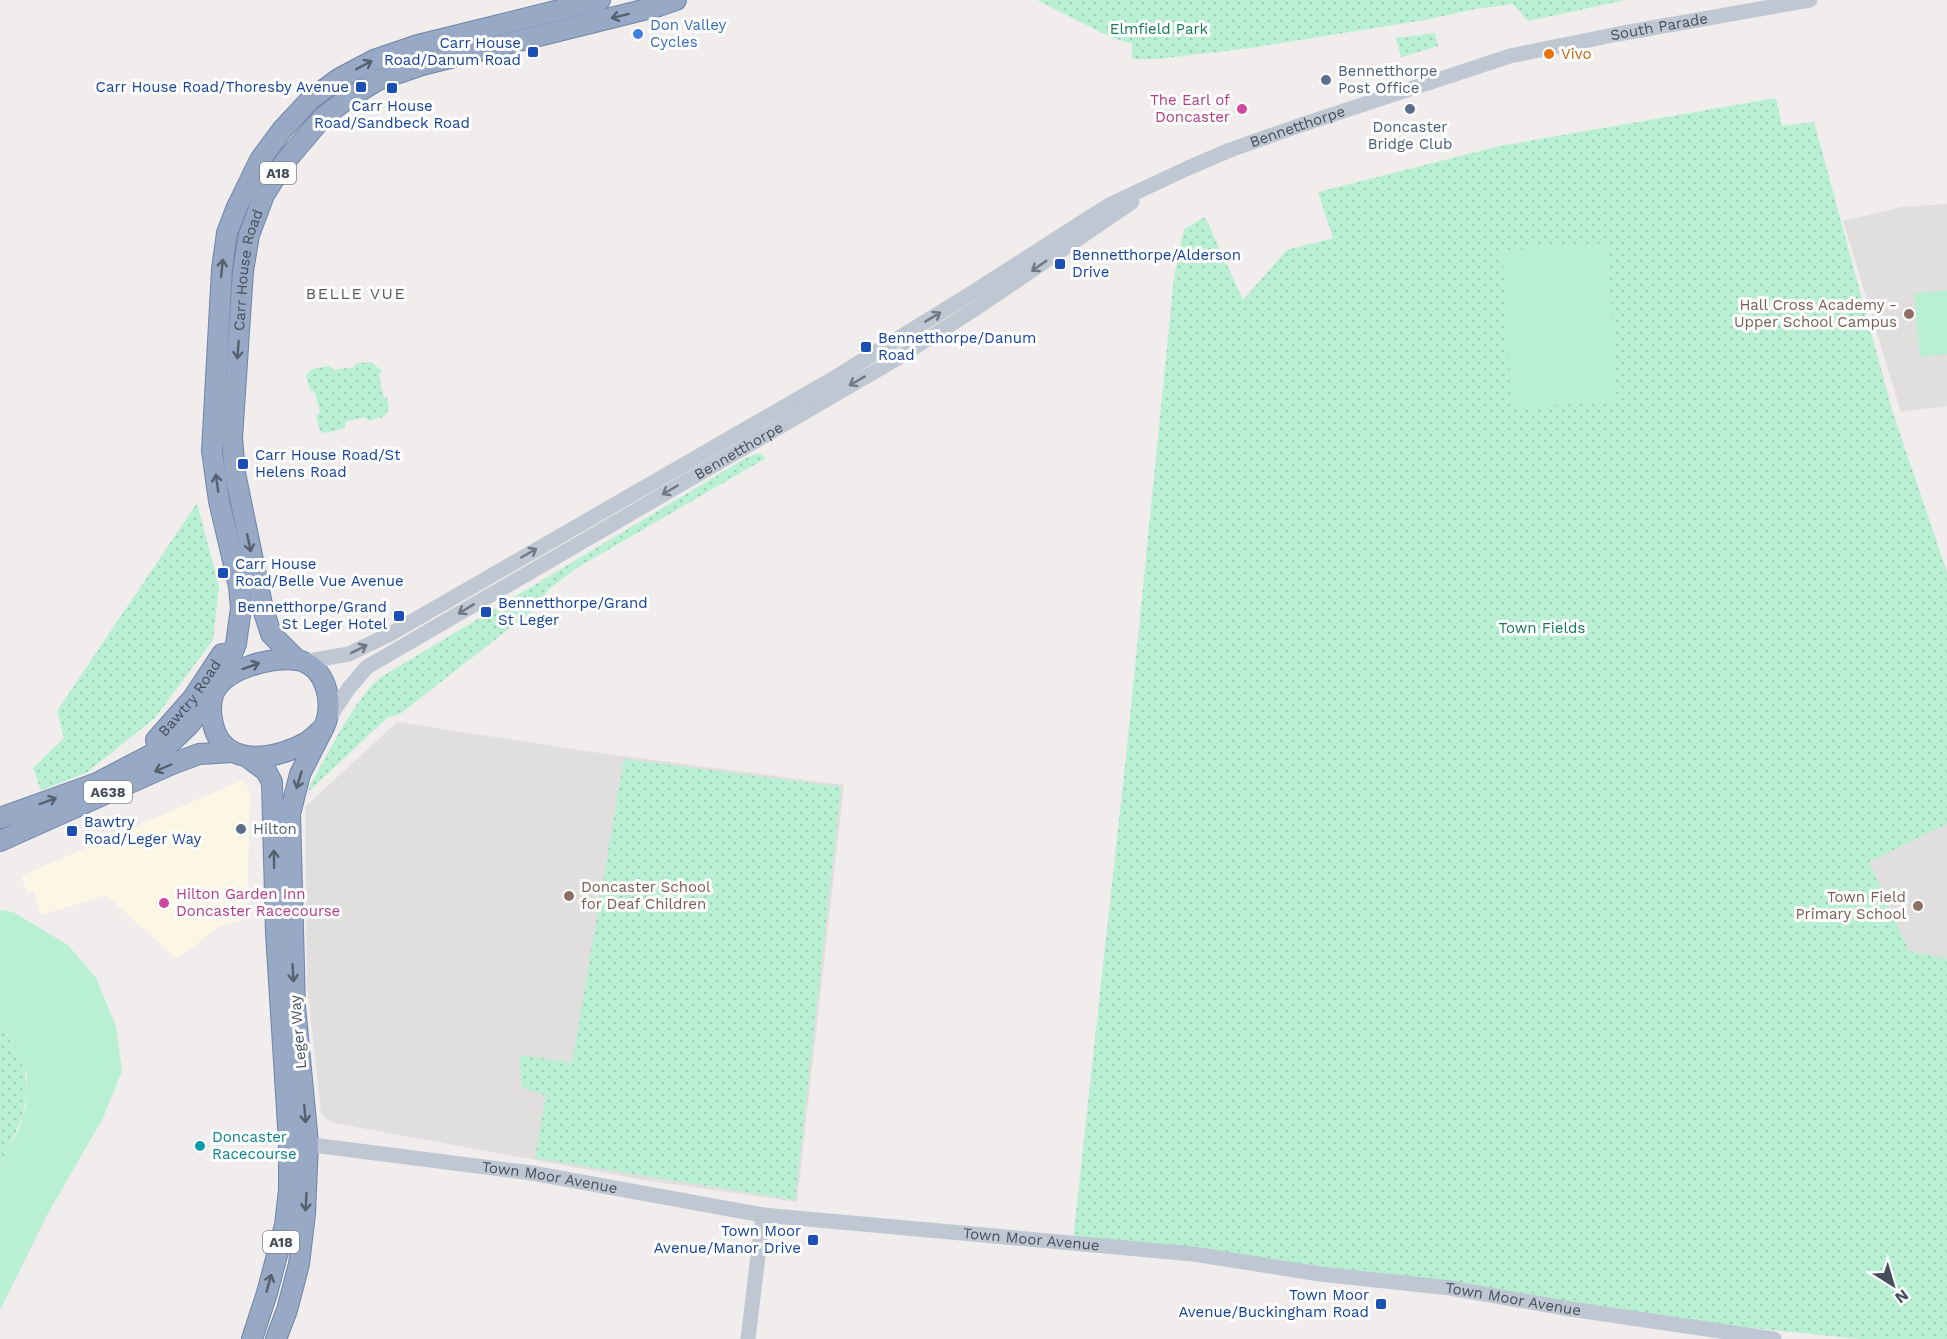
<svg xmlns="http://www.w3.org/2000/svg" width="1947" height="1339" viewBox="0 0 1947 1339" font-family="'Work Sans',sans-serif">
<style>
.commercial{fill:#fcf7e4}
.education{fill:#e1dede}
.grass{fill:url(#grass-dots)}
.garden{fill:#b9efd3}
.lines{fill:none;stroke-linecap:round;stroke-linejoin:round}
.trunk-casing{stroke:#6e84a9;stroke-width:22}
.tertiary{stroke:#bfc7d3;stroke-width:15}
.trunk{stroke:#97a9c5;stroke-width:20}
.oneway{stroke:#55606f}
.oneway2{stroke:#707884}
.shop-dot{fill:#3f7fe0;stroke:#fff;stroke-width:2}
.transit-dot{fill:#1a4fb4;stroke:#fff;stroke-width:2}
.food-dot{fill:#e8710a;stroke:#fff;stroke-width:2}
.service-dot{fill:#5c6f8a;stroke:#fff;stroke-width:2}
.hotel-dot{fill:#d1479c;stroke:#fff;stroke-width:2}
.education-dot{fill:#8d6e63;stroke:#fff;stroke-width:2}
.culture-dot{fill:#0f9aa8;stroke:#fff;stroke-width:2}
.labels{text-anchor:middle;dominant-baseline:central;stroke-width:6;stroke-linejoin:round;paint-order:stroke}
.shield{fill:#fff;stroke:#7d838c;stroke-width:1.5}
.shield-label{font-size:14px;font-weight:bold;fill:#454e5a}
.shop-label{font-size:15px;fill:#366cbe;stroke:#fff;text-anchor:start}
.street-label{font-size:15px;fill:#454e5a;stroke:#fff}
.park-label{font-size:15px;fill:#147d53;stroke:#fff}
.transit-label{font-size:15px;fill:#164399;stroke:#fff;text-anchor:start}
.food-label{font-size:15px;fill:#c56008;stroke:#fff;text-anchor:start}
.service-label{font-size:15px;fill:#4e5e75;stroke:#fff;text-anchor:start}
.hotel-label{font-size:15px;fill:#b23c85;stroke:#fff;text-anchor:end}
.education-label{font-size:15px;fill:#785e54;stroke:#fff;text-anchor:end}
.culture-label{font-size:15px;fill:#0d838f;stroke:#fff;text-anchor:start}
.neighbourhood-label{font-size:16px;letter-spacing:1.5px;fill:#595c62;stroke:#fff}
</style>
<defs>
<pattern id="grass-dots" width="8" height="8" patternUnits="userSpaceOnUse" patternTransform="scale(1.5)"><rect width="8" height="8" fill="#b9efd3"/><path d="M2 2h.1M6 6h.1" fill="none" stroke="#a0cfb7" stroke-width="1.8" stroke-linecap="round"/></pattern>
</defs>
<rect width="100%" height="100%" fill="#f0edec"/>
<path class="commercial" d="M243,780L250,791L247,919L219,927L177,959L106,895L41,915L33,891L27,893L21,876Z"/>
<g class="education">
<path d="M1947,204V406L1901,412L1843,221L1902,207Z"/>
<path d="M397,722L593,752L844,785L797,1202L650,1181L334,1123L325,1118L321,1113L307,984L305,807Z"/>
<path d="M1947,824V959L1909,951L1869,862Z"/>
</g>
<g class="grass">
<path d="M1037,0H1626L1528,21L1513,4L1475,9L1425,20L1250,48L1158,59H1132V43L1112,38Z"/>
<path d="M1435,33L1438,46L1401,57L1396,38Z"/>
<path d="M1776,98L1782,126L1814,122L1893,413L1947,572V824L1869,862L1909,951L1947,959V1339H1860L1570,1309L1073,1240L1127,747L1174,277L1184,229L1205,217L1243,300L1287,250L1333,238L1318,192L1500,146Z"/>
<path d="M371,362L382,371L379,374L383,396L387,398L389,408L385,416L369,421L365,417L345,422V428L325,433L320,431L316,417L320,412L315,393L310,390L306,375L312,369L329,366L334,370L354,367L357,363Z"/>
<path d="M759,453L766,458L575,569L547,591L542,603L400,714L387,718L308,792L310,785C327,756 356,696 381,677L746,458Z"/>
<path d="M197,503L219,587L213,640L155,718L86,773L41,790L33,768L64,738L57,711Z"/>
<path d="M624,759L841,787L795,1200L535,1158L546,1096L522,1087L520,1055L572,1063Z"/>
<path d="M0,1025C41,1079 29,1109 0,1164Z"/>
</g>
<g class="garden">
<path d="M1607,243L1617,401L1512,408L1502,250Z"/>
<path d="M1947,290V354L1920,357L1914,293Z"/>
<path d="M0,910L13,912L68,945L96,978L116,1026L122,1071L103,1118L47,1215L0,1310V1164L18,1131L26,1105L27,1076L12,1041L0,1025Z"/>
</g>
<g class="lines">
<g class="trunk-casing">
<g id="trunk">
<path id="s4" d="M297,660L271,634L263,609L235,473L232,438L243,271L249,235L264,195L284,163L323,117L350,97L378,80L422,65L659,6L676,0"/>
<path d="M219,684L236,644L241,608L239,586L219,501L212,451L222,269L227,233L237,207L260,160L282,130L311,99L340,78L374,60L418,45L600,0"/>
<path id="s5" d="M156,740L193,698L222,654"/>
<path d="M246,756L266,771L272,782L276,933L289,1142V1190L285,1225L267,1293L252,1339"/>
<path d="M0,818L97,783L166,747L189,725L212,696"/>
<path d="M0,841L172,764L199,754L233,752"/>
<path d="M276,1339L287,1310L299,1264L305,1214L308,1143L295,1006L290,814L300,774L324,727C335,704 326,665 297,660C272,656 222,669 213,695C209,708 211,719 215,731C229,769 280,758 307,742C313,738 319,732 324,727"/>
</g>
</g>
<g class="tertiary">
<path id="s1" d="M303,662L349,654L392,633L836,377L967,296L1109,205L1188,168L1230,150L1298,126L1510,56L1618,34L1810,0"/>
<path id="s2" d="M328,719L349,688L367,667L898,358L975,309L1132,202"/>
<path id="s3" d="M297,1143L532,1173L763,1215L1193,1254L1320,1274L1450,1288L1570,1309L1774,1339"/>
<path d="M748,1339L763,1215"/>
</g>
<use href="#trunk" class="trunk"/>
</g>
<defs><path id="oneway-shaft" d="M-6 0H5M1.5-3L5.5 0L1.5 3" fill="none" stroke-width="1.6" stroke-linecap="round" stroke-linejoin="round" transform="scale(1.5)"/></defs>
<g class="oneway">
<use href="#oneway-shaft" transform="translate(620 16) rotate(166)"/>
<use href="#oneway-shaft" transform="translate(364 65) rotate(-28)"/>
<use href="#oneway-shaft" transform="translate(222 268) rotate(-84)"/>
<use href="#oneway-shaft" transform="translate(238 350) rotate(94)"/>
<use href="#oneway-shaft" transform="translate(217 483) rotate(-98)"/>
<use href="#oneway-shaft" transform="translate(249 543) rotate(78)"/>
<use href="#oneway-shaft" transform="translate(251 666) rotate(-20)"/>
<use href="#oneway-shaft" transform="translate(163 768) rotate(157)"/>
<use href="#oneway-shaft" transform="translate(299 780) rotate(107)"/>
<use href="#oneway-shaft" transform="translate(48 801) rotate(-21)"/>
<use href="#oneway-shaft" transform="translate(274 859) rotate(-91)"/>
<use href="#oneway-shaft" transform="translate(293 973) rotate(87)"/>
<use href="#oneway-shaft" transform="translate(305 1114) rotate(85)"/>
<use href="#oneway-shaft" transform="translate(306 1202) rotate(93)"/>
<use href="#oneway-shaft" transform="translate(269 1283) rotate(-74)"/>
</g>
<g class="oneway2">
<use href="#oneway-shaft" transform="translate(1039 266) rotate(145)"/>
<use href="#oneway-shaft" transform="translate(933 317) rotate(-31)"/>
<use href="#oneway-shaft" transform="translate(857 381) rotate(150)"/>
<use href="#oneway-shaft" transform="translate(670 490) rotate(150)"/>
<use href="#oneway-shaft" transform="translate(529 553) rotate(-30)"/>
<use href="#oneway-shaft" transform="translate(466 609) rotate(149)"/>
<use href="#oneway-shaft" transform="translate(359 649) rotate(-27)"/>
</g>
<circle class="shop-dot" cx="638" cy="34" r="6"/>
<g class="transit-dot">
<rect x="527" y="46" width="12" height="12" rx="3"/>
<rect x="355" y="81" width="12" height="12" rx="3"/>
<rect x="386" y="82" width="12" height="12" rx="3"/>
<rect x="1054" y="258" width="12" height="12" rx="3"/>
<rect x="860" y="341" width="12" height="12" rx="3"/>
<rect x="237" y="458" width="12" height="12" rx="3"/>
<rect x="217" y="567" width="12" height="12" rx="3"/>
<rect x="480" y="606" width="12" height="12" rx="3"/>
<rect x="393" y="610" width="12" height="12" rx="3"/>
<rect x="66" y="825" width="12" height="12" rx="3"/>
<rect x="807" y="1234" width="12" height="12" rx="3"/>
<rect x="1375" y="1298" width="12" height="12" rx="3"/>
</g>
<circle class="food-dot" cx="1549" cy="54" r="6"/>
<g class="service-dot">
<circle cx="1326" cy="80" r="6"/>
<circle cx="1410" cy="109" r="6"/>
<circle cx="241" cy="829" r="6"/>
</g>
<g class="hotel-dot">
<circle cx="1242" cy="109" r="6"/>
<circle cx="164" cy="903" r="6"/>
</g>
<g class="education-dot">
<circle cx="1909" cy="314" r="6"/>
<circle cx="569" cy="896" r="6"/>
<circle cx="1918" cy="906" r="6"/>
</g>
<circle class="culture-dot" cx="200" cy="1146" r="6"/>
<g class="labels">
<g class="shield">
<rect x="260" y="162" width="36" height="22" rx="4.5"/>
<rect x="84" y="781" width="48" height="22" rx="4.5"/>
<rect x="263" y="1231" width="36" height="22" rx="4.5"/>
</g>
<g class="shield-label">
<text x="278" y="173">A18</text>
<text x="108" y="792">A638</text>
<text x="281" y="1242">A18</text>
</g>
<g class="shop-label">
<text x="650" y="25">Don Valley<tspan x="650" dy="17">Cycles</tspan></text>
</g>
<g class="street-label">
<text stroke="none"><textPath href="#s1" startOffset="1510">South Parade</textPath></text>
<text stroke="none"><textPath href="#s1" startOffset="1134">Bennetthorpe</textPath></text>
<text stroke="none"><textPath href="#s4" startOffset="406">Carr House Road</textPath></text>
<text stroke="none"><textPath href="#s2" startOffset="495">Bennetthorpe</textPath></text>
<text stroke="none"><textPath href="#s5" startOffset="54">Bawtry Road</textPath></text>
<text transform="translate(298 1032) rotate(-95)">Leger Way</text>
<text stroke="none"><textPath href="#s3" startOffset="255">Town Moor Avenue</textPath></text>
<text stroke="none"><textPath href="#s3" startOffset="741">Town Moor Avenue</textPath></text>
<text stroke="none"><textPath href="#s3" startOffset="1227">Town Moor Avenue</textPath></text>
</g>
<g class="park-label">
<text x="1159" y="29">Elmfield Park</text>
<text x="1542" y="628">Town Fields</text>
</g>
<g class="transit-label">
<text x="521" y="43" text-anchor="end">Carr House<tspan x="521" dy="17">Road/Danum Road</tspan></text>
<text x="349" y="87" text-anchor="end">Carr House Road/Thoresby Avenue</text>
<text x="392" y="106" text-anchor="middle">Carr House<tspan x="392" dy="17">Road/Sandbeck Road</tspan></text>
<text x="1072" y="255">Bennetthorpe/Alderson<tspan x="1072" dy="17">Drive</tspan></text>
<text x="878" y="338">Bennetthorpe/Danum<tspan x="878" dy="17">Road</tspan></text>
<text x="255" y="455">Carr House Road/St<tspan x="255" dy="17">Helens Road</tspan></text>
<text x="235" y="564">Carr House<tspan x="235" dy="17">Road/Belle Vue Avenue</tspan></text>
<text x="498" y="603">Bennetthorpe/Grand<tspan x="498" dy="17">St Leger</tspan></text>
<text x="387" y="607" text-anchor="end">Bennetthorpe/Grand<tspan x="387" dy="17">St Leger Hotel</tspan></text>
<text x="84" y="822">Bawtry<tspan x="84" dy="17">Road/Leger Way</tspan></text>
<text x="801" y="1231" text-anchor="end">Town Moor<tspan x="801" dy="17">Avenue/Manor Drive</tspan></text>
<text x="1369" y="1295" text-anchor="end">Town Moor<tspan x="1369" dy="17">Avenue/Buckingham Road</tspan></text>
</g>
<g class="food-label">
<text x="1561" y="54">Vivo</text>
</g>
<g class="service-label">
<text x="1338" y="71">Bennetthorpe<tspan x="1338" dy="17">Post Office</tspan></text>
<text x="1410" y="127" text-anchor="middle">Doncaster<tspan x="1410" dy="17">Bridge Club</tspan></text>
<text x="253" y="829">Hilton</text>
</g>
<g class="hotel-label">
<text x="1230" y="100">The Earl of<tspan x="1230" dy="17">Doncaster</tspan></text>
<text x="176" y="894" text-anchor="start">Hilton Garden Inn<tspan x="176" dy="17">Doncaster Racecourse</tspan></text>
</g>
<g class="education-label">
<text x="1897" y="305">Hall Cross Academy -<tspan x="1897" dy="17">Upper School Campus</tspan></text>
<text x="581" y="887" text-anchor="start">Doncaster School<tspan x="581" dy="17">for Deaf Children</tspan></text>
<text x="1906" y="897">Town Field<tspan x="1906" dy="17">Primary School</tspan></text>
</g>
<g class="culture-label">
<text x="212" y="1137">Doncaster<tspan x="212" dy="17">Racecourse</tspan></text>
</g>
<g class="neighbourhood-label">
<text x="356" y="293">BELLE VUE</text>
</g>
</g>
<g transform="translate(1893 1285) rotate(143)" stroke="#ffffff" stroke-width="4.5" paint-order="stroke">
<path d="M0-4.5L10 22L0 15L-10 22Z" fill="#454e5a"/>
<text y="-9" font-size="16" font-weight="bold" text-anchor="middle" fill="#454e5a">N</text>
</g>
</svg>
